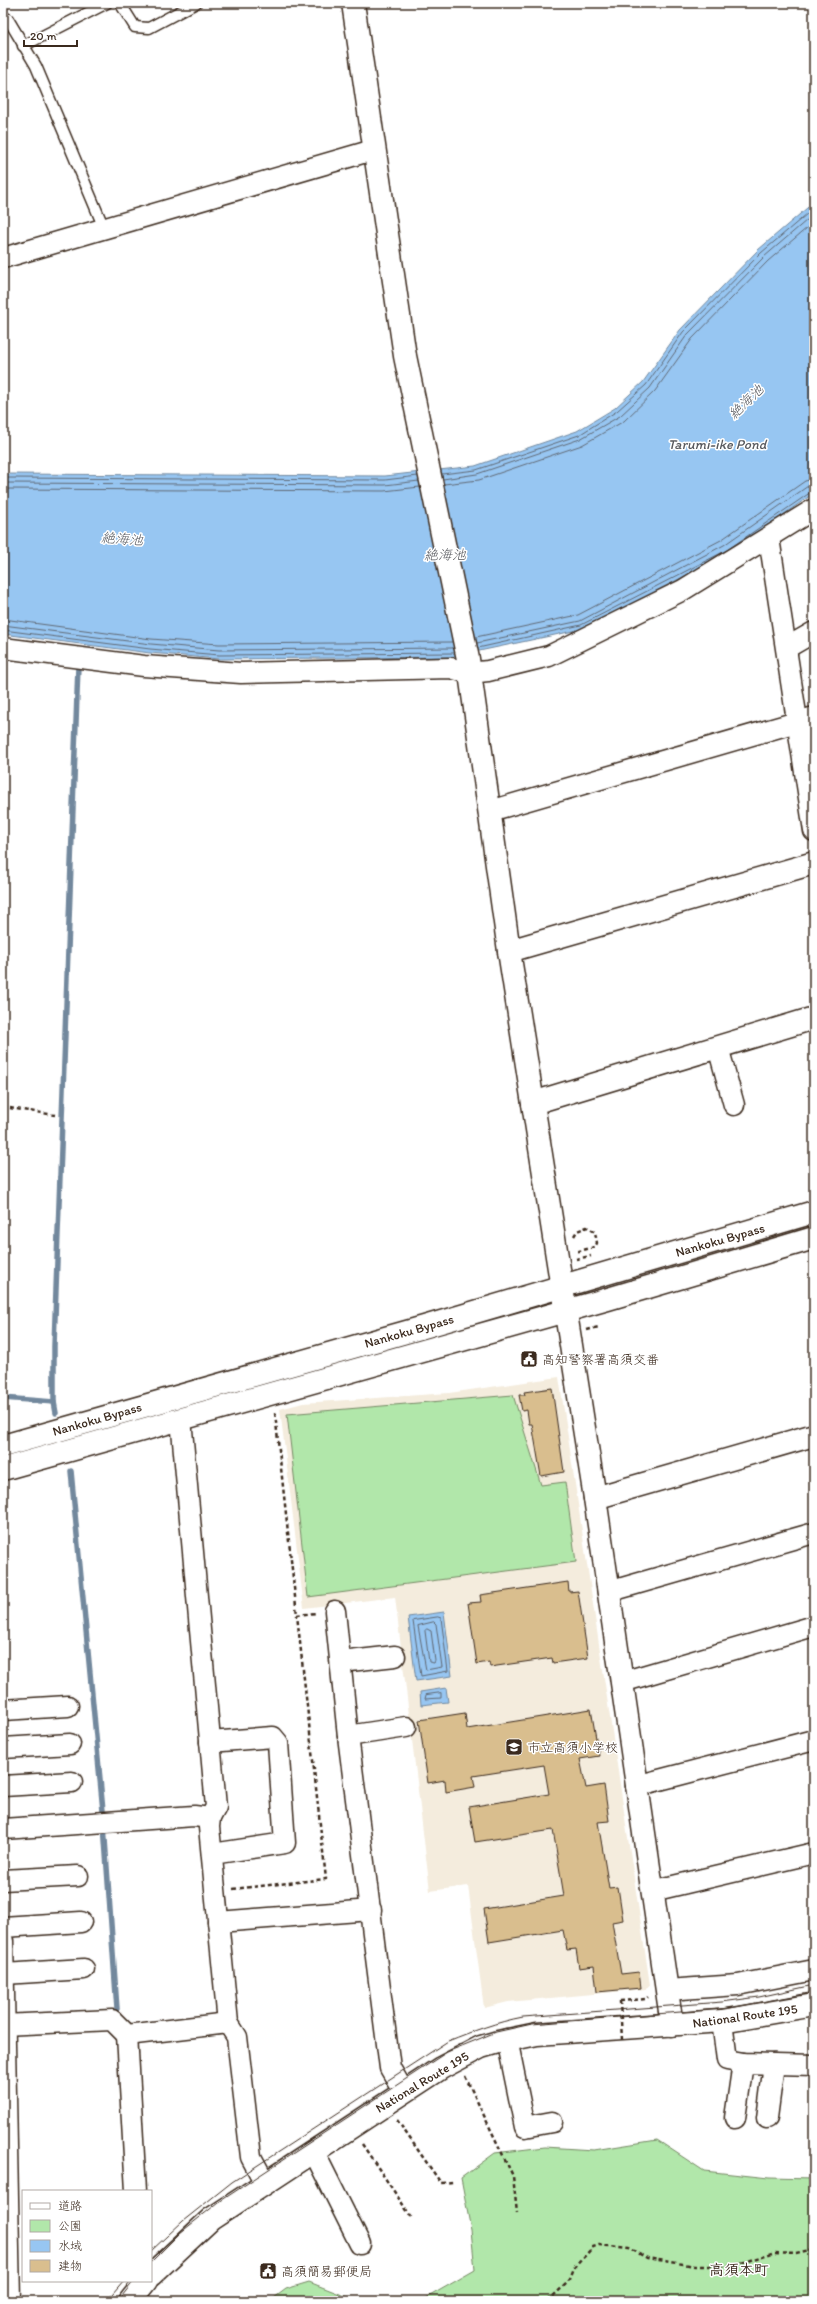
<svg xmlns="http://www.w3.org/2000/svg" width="817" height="2304" viewBox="0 0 817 2304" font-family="Itim,'Klee One',sans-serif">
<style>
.built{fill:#f4ecdd}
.green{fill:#b1e7aa;stroke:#768864}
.water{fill:#97c6f2;stroke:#72889d}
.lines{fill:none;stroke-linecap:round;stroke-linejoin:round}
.shore{stroke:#606873;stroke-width:1}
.stream{stroke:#72889d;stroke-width:5.5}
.building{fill:#d9be8e;stroke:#3b2a1e}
.service-casing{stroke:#3b2a1e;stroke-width:13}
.minor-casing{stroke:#3b2a1e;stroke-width:23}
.tertiary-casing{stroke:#3b2a1e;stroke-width:25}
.trunk-casing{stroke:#3b2a1e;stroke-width:25}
.path{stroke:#3b2a1e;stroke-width:2.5;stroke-dasharray:4 3;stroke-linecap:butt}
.service{stroke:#fff;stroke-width:10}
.minor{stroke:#fff;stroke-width:20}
.tertiary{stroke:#fff;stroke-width:22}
.trunk{stroke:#fff;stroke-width:22}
.tram{stroke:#3b2a1e;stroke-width:1}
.path-bridge{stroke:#3b2a1e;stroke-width:2.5;stroke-dasharray:4 3;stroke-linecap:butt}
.labels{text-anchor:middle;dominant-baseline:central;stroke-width:3;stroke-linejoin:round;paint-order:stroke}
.street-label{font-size:13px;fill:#3b2a1e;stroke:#fff}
.poi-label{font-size:13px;fill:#3b2a1e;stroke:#fff;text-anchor:start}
.water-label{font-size:14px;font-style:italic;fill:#57595e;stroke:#fff}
.quarter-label{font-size:15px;font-weight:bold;fill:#3b2a1e;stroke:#fff}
</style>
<rect width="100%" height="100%" fill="#fff"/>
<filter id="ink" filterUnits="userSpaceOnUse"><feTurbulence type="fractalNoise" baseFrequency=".025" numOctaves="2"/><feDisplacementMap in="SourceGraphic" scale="8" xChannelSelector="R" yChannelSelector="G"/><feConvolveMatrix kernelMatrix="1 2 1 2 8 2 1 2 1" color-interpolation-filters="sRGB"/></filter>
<g filter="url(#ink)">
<path class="built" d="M559,1377L650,1985L646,1989L508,2002L484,2008L468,1886L430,1891L395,1597L304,1608L280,1409L303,1403L449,1393Z"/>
<g class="green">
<path d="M513,1395L541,1485L565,1482L576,1562L308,1597L287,1414Z"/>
<path d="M657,2140L704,2171L769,2178L814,2179V2301H421L475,2270L471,2230L461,2178L495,2153L544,2147L594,2150Z"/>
<path d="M309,2282L350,2298L354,2301H270L286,2289Z"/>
</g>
<g class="water">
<path d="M814,202V493L729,553L583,629L451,657L219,659L150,653L3,634V474L385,476L475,466L577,431L615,408L643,382L680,330L758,250Z"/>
<path d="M444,1612L452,1676L416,1681L408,1617Z"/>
<path d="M446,1688L448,1702L421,1705L420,1692Z"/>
</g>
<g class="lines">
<g class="shore">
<path d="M442,474L476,470L579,435L617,411L646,385L683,332L761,253L814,208"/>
<path d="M3,478L385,480L418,476"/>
<path d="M443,479L477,474L580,439L620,416L650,388L687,335L764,257L814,214"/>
<path d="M3,483L385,485L419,481"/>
<path d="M444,484L479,480L582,445L624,421L655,391L692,339L768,261L814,222"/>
<path d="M3,489L384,491L420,487"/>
<path d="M3,619L151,639L219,644L452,642"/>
<path d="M3,625L151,644L219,650L453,648"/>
<path d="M3,630L150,649L219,655L454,653"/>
<path d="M476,637L578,615L721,540L805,481L814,479"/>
<path d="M477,643L580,621L724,545L808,486L814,485"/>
<path d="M478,648L581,625L727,550L814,490"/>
<path d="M438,1617L441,1618L448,1671L421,1676L413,1621Z"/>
<path d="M434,1622L436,1624L442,1667L426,1670L418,1626Z"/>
<path d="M427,1629L431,1631L435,1661L434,1663L429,1662L425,1631Z"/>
<path d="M441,1693V1698L425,1699L426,1695Z"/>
</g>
<g class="stream">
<path d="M3,1398L54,1402"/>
<path d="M56,1413L54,1402V1346L78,666"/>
<path d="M71,1471L103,1811L117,2009"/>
</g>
</g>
<g class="building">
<path d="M552,1388L564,1472L541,1476L532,1424H529L527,1410L522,1411L519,1395H525L524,1392Z"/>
<path d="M568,1582L569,1592L578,1591L588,1658L553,1663L552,1658L490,1667L489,1662L477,1664L468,1603L481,1602L480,1595Z"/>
<path d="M591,1709L599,1756L580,1759L586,1788L604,1785L609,1821L598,1822L609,1888L618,1887L623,1920L612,1922L621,1974L639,1972L641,1988L597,1992L594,1966L579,1968L576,1949L567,1950L563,1930L489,1942L484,1909L564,1896L553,1830L475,1842L469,1807L549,1794L544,1765L473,1776L475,1787L446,1792L445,1780L428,1783L419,1720L465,1713L467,1729Z"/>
</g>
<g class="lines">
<g class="service-casing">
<g id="service">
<path d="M120,3L135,27L149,28L196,3"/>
<path d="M3,17L8,19L36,66L104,228"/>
<path d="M23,46L107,3"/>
</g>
</g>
<g class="minor-casing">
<g id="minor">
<path d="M3,258L373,150"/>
<path d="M769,538L814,831"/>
<path d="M788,647L814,632"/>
<path d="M3,648L144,666L241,673L451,668L469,673L488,671L549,656L683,590L814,509"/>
<path d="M490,811L814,717"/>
<path d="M718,1047L734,1105"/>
<path d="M181,1419L216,1807L210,1818L209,1827L228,2023L237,2037L251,2157L265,2183"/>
<path d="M608,1592L814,1533"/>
<path d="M335,1611L348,1736L390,2068L404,2092"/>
<path d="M341,1662L395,1656"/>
<path d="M622,1682L814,1626"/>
<path d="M3,1710L68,1706"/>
<path d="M348,1736L406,1727"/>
<path d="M210,1742L273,1737L278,1743L285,1843L212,1854"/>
<path d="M3,1748L70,1744"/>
<path d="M3,1786L72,1782"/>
<path d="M636,1786L814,1740"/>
<path d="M3,1829L194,1816L210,1818"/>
<path d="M3,1880L78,1876"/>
<path d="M652,1891L814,1853"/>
<path d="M218,1922L371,1910"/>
<path d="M3,1927L81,1922"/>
<path d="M3,1941L10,2301"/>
<path d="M4,1974L84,1969"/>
<path d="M667,1990L738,1985L814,1970"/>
<path d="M722,2021L727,2060L743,2063L814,2065"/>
<path d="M3,2025L112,2020L127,2035L228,2023"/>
<path d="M127,2035L136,2191"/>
<path d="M507,2039L525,2127L552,2122"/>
<path d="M735,2118L743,2063"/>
<path d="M767,2118L774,2064"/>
<path d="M314,2152L360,2244"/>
</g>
</g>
<g class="tertiary-casing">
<g id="tertiary">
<path d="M353,3L405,356L468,659L509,951L595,1498L672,2025"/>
<path d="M509,951L814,863"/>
<path d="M533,1103L814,1018"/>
<path d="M595,1498L814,1435"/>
</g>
</g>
<g class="trunk-casing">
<g id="trunk">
<path d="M3,1446L424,1327L814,1212"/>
<path d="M3,1469L608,1299L814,1238"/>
<path d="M151,2275L211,2219L441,2068L481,2047L498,2042L537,2034L722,2021L814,2005"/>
<path d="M130,2301L146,2281"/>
</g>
</g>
<g class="path">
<path d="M3,1107L55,1115"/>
<path d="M574,1236L577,1231L587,1227L595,1232L597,1243L595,1247L575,1252"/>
<path d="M576,1259L591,1256"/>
<path d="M587,1330L599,1327"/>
<path d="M275,1413L297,1615L316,1613"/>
<path d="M233,1889L326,1879L297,1615"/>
<path d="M620,2001L646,1999L648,1997"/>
<path d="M465,2076L513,2176L517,2213"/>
<path d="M397,2120L441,2183L453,2182"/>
<path d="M362,2144L412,2218"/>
<path d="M548,2301L568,2282L573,2269L593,2247L599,2245L629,2248L647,2258L695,2266H732L772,2253L796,2254L814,2250"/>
</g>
<use href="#service" class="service"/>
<use href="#minor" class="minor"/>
<use href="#tertiary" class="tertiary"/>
<use href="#trunk" class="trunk"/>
<g class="tram">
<path d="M151,2251L183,2221L232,2182L448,2041C473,2031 497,2022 523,2017L722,2002L759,1997L814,1985"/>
<path d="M151,2262L180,2233L219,2202L447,2052L496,2032L532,2024L730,2008L814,1992"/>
<path d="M107,2301L124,2281"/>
<path d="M118,2301L134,2281"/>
</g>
<path class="path-bridge" d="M620,2001L622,2040"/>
</g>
</g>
<defs>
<g id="civic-square" transform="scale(0.9)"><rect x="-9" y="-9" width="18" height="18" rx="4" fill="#3b2a1e" stroke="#fff"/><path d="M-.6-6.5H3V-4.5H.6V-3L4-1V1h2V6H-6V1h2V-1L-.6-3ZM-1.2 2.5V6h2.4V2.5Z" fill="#fff"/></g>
<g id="school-square" transform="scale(0.9)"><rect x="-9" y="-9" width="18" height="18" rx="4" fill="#3b2a1e" stroke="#fff"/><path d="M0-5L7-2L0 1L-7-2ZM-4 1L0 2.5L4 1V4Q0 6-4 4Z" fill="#fff"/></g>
</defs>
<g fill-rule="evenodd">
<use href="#civic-square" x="529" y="1359"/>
<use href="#school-square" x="514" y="1747"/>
<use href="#civic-square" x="268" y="2271"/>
</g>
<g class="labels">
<g class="street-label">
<text transform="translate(720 1240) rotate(-16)">Nankoku Bypass</text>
<text transform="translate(409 1331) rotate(-16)">Nankoku Bypass</text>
<text transform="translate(97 1419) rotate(-16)">Nankoku Bypass</text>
<text transform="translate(745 2016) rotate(-8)">National Route 195</text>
<text transform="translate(422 2082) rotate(-31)">National Route 195</text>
</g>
<g class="poi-label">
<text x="542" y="1359">高知警察署高須交番</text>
<text x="527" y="1747">市立高須小学校</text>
<text x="281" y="2271">高須簡易郵便局</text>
</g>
<g class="water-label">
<text transform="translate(746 402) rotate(-44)">絶海池</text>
<text x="717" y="444">Tarumi-ike Pond</text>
<text transform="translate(122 539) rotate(4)">絶海池</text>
<text transform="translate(445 555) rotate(-1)">絶海池</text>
</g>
<g class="quarter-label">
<text x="739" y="2270">高須本町</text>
</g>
</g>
<rect width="817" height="2304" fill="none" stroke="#fff" stroke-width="16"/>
<rect x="8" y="8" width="801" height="2288" fill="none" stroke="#3b2a1e" stroke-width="1.5" filter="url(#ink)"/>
<rect x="22" y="2190" width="130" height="92" fill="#ffffff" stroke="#b1aaa5"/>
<rect x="30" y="2203" width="20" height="6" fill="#ffffff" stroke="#b1aaa5"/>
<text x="58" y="2210" font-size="12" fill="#3b2a1e">道路</text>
<rect x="30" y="2220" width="20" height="12" fill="#b1e7aa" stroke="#b1aaa5"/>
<text x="58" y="2230" font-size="12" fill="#3b2a1e">公園</text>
<rect x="30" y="2240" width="20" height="12" fill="#97c6f2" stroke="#b1aaa5"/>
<text x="58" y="2250" font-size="12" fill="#3b2a1e">水域</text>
<rect x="30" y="2260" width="20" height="12" fill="#d9be8e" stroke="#b1aaa5"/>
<text x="58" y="2270" font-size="12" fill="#3b2a1e">建物</text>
<path d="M24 40v6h53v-6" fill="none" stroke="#3b2a1e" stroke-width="2"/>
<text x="30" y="40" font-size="12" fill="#3b2a1e" stroke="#ffffff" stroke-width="3" paint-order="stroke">20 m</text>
</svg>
